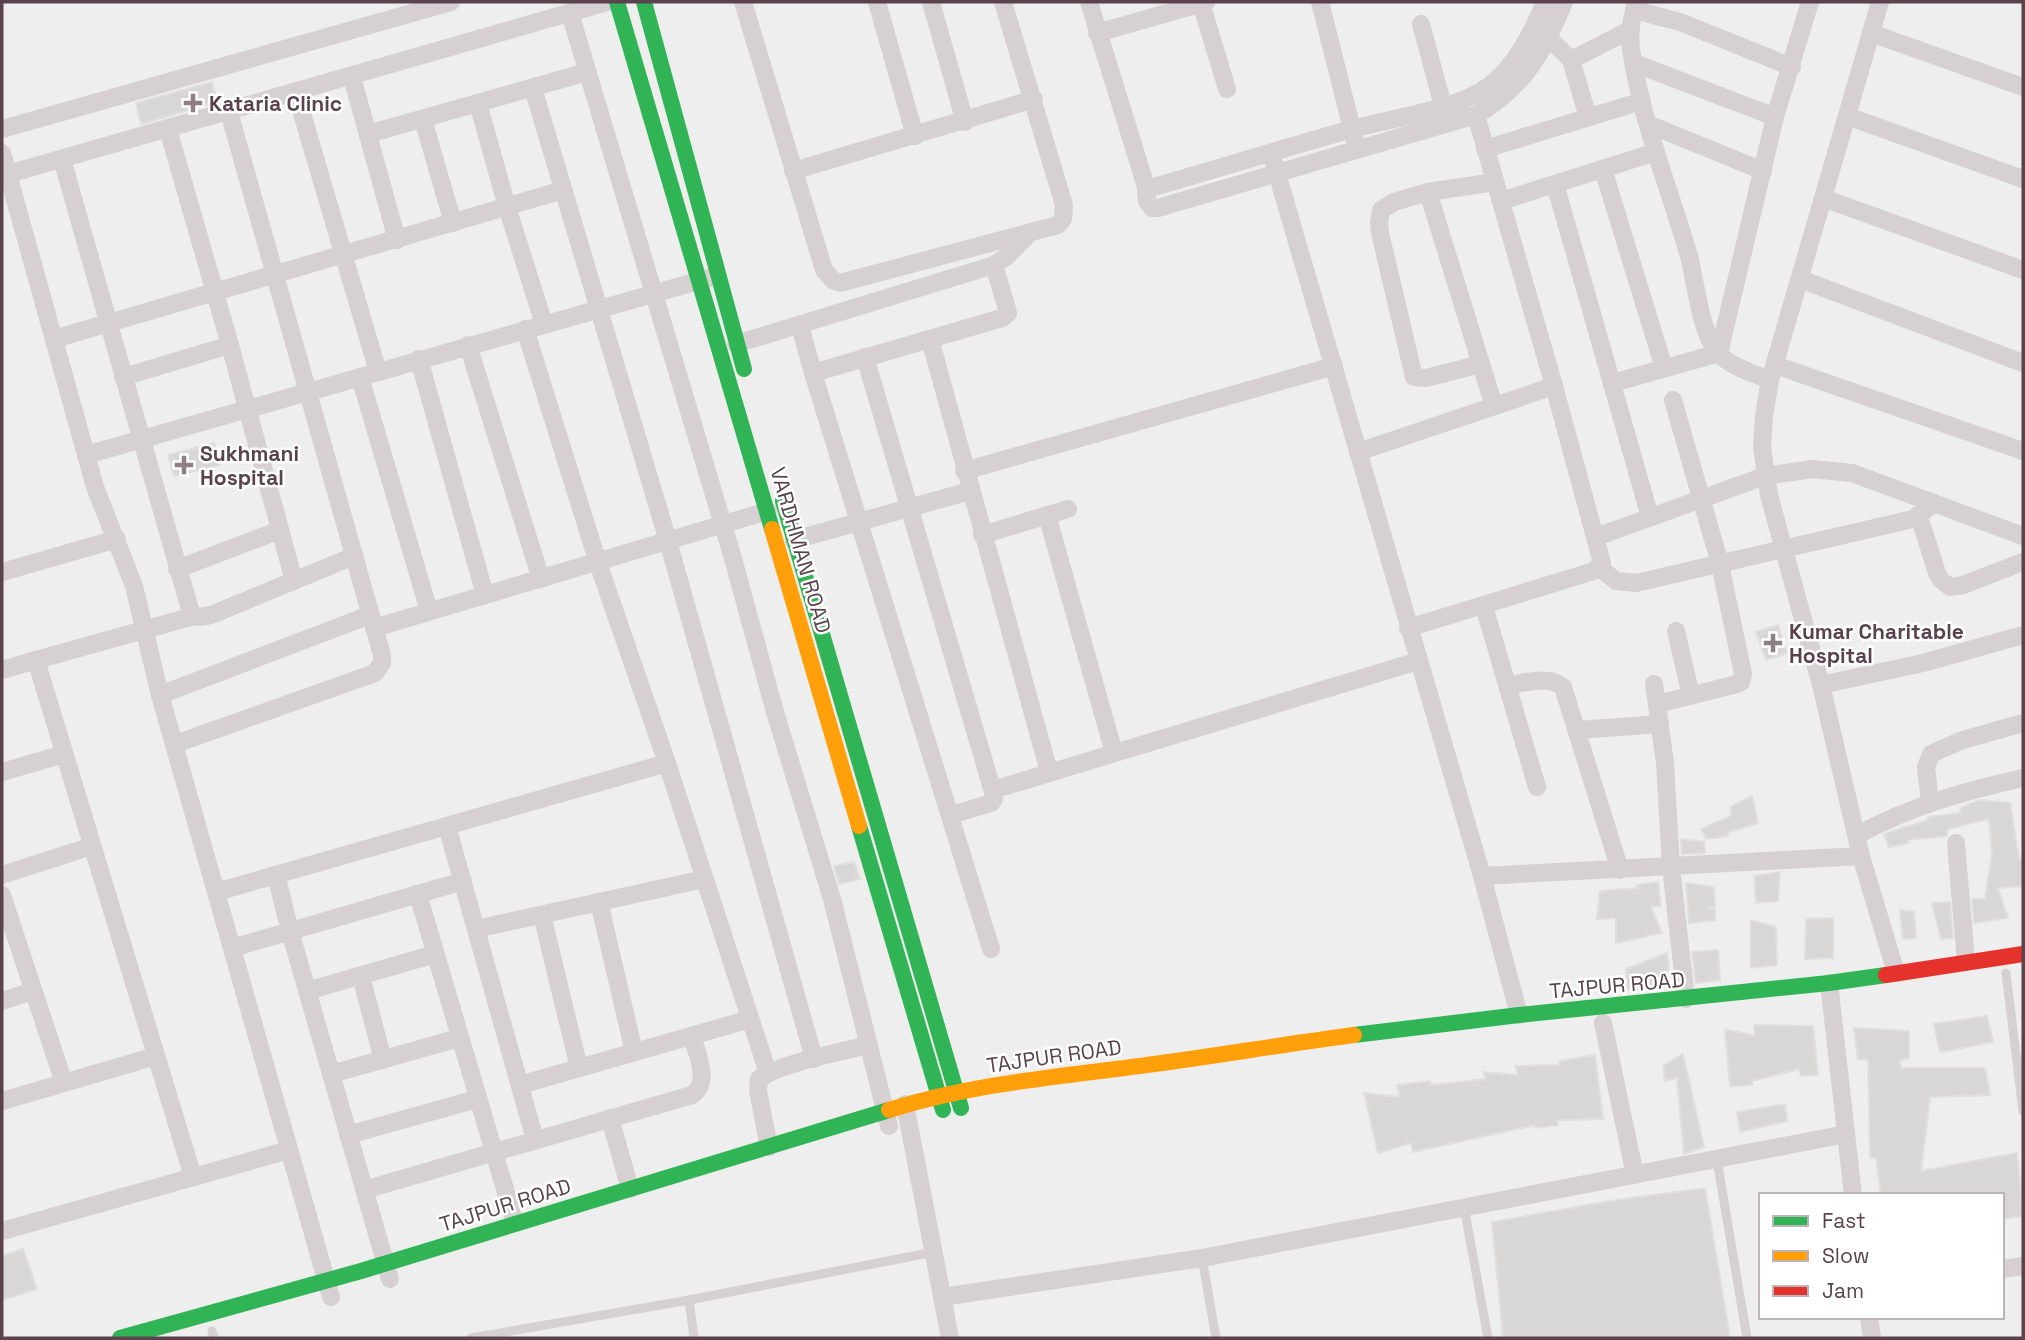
<svg xmlns="http://www.w3.org/2000/svg" width="2025" height="1340" viewBox="0 0 2025 1340" font-family="'Space Grotesk',sans-serif">
<style>
.building{fill:#d9d6d6;stroke:#e0dfdf;stroke-width:2}
.lines{fill:none;stroke-linecap:round;stroke-linejoin:round}
.lane{stroke:#d6d0d2;stroke-width:9}
.street{stroke:#d6d0d2;stroke-width:18}
.fast{stroke:#30b455;stroke-width:16}
.slow{stroke:#ff9f0a;stroke-width:16}
.jam{stroke:#e5322d;stroke-width:16}
.poi-dot{fill:#8d7f84;stroke:#fff;stroke-width:2.5}
.labels{text-anchor:middle;dominant-baseline:central;stroke-width:5;stroke-linejoin:round;paint-order:stroke}
.poi-label{font-size:21px;font-weight:bold;fill:#5a434c;stroke:#fff;text-anchor:start}
.street-label{font-size:21px;fill:#5a434c;stroke:#fff}
</style>
<rect width="100%" height="100%" fill="#edeeed"/>
<g class="building">
<path d="M212,82L217,102L141,124L136,103Z"/>
<path d="M214,443L220,465L174,476L168,455Z"/>
<path d="M1778,625L1787,653L1766,660L1756,632Z"/>
<path d="M1752,796L1758,823L1727,833L1728,836L1706,839L1701,829L1731,816L1730,807Z"/>
<path d="M1979,800L2010,803L2019,859L2023,858V886L1998,888L2008,918L1974,923L1972,899H1985L1992,853L1989,819L1948,829L1947,836L1908,840L1909,843L1889,847L1884,834L1928,820V817L1961,813L1960,808Z"/>
<path d="M1681,839L1704,842L1705,853L1682,854Z"/>
<path d="M854,862L860,879L839,884L834,866Z"/>
<path d="M1780,872L1778,901L1756,903L1754,876Z"/>
<path d="M1658,882L1661,906L1651,907L1662,933L1616,943V918L1597,919L1600,891L1638,888L1637,885Z"/>
<path d="M1686,883L1714,887L1715,907L1706,908L1715,910V920L1689,923Z"/>
<path d="M1950,902L1953,938L1941,939L1932,903Z"/>
<path d="M1900,910L1914,912L1916,938L1903,939Z"/>
<path d="M1833,918V958L1805,959L1806,919Z"/>
<path d="M1751,920L1776,927L1777,965L1751,968Z"/>
<path d="M1718,950L1720,980L1696,983L1692,952Z"/>
<path d="M1667,953L1669,966L1667,986L1627,990L1626,969Z"/>
<path d="M1987,1016L1993,1042L1940,1052L1934,1024Z"/>
<path d="M1754,1025L1813,1026L1818,1075L1801,1076L1799,1069L1752,1081V1085L1730,1086L1725,1029L1755,1036Z"/>
<path d="M1854,1028L1909,1031V1058L1900,1060L1901,1068H1985L1990,1095L1930,1097L1921,1171L2017,1153L2023,1216L2002,1219V1195H1881L1876,1158H1870L1868,1059L1858,1060Z"/>
<path d="M1683,1054L1704,1147L1684,1154L1677,1078L1665,1081L1663,1066Z"/>
<path d="M1595,1055L1603,1119L1557,1120L1558,1125L1536,1128L1535,1125L1413,1152L1411,1143L1378,1153L1364,1093L1400,1097L1397,1085L1430,1081L1431,1085L1485,1079L1484,1072L1518,1075L1515,1066L1560,1065L1559,1061Z"/>
<path d="M1785,1104L1787,1121L1740,1132L1737,1112Z"/>
<path d="M1705,1188L1730,1338H1503L1492,1222L1616,1200Z"/>
<path d="M23,1249L37,1289L2,1300V1256Z"/>
</g>
<g class="lines">
<g class="lane">
<path d="M2006,973L2023,1111"/>
<path d="M1717,1160L1747,1338"/>
<path d="M1464,1207L1488,1338"/>
<path d="M1202,1258L1216,1338"/>
<path d="M689,1300L694,1338"/>
<path d="M212,1331L214,1338"/>
<path d="M471,1338L689,1300L934,1252"/>
</g>
<g class="street">
<path d="M743,2L824,270L834,281L840,283L1058,225L1063,219L1064,205L1003,2"/>
<path d="M877,2L915,136"/>
<path d="M931,2L965,122"/>
<path d="M1089,2L1147,190"/>
<path d="M1320,2L1355,141"/>
<path d="M1545,2C1533,31 1515,67 1489,86C1457,110 1391,118 1352,129C1284,148 1217,169 1150,188L1146,192L1147,201L1152,208H1158L1476,115C1524,87 1543,53 1564,2"/>
<path d="M1637,2C1631,18 1629,32 1631,49C1641,120 1669,187 1689,256C1696,283 1700,332 1718,353C1731,367 1753,373 1770,380"/>
<path d="M1880,2L1770,380L1764,416L1762,447L1769,495L1821,685L1861,856L1896,973"/>
<path d="M1201,3L1227,89"/>
<path d="M1634,10L1680,22L1792,67"/>
<path d="M570,13L732,555L775,712L832,899L889,1126"/>
<path d="M1421,24L1443,106"/>
<path d="M1097,33L1206,2"/>
<path d="M1871,33L2023,87"/>
<path d="M1549,38L1571,60L1588,117"/>
<path d="M1571,60L1630,30"/>
<path d="M1634,63L1775,117"/>
<path d="M352,77L397,240"/>
<path d="M533,88L668,541L814,1059"/>
<path d="M296,93L378,372"/>
<path d="M478,103L507,207L544,324"/>
<path d="M1847,116L2023,179"/>
<path d="M423,119L453,223"/>
<path d="M1648,124L1763,171"/>
<path d="M2,129L451,2"/>
<path d="M168,129L230,345L294,581"/>
<path d="M368,134L587,72"/>
<path d="M1485,149L1642,101"/>
<path d="M2,153L95,487L134,586L160,695L331,1297"/>
<path d="M62,159L191,613L199,617L211,615L354,556"/>
<path d="M1274,163L1482,876L1519,1015"/>
<path d="M1603,169L1664,368"/>
<path d="M793,171L1034,99"/>
<path d="M8,174L607,2"/>
<path d="M1555,184L1650,517"/>
<path d="M1428,192L1494,406"/>
<path d="M1823,198L2023,270"/>
<path d="M1501,201L1656,152"/>
<path d="M1800,279L2023,363"/>
<path d="M800,326L813,373"/>
<path d="M525,329L598,563L667,763L768,1073"/>
<path d="M54,339L563,190"/>
<path d="M930,339L1049,772"/>
<path d="M736,344L994,265L1007,256L1030,233"/>
<path d="M468,345L541,579"/>
<path d="M865,357L993,792L994,799L991,803L951,815"/>
<path d="M419,359L485,595"/>
<path d="M1481,364L1426,378L1414,377L1380,233L1379,223L1381,210L1394,202L1428,192L1495,182"/>
<path d="M1775,365L2023,451"/>
<path d="M123,377L230,345"/>
<path d="M360,377L429,611"/>
<path d="M1613,383L1719,353L1775,117L1810,2"/>
<path d="M1358,452L1554,386"/>
<path d="M86,455L709,278"/>
<path d="M964,471L1334,366"/>
<path d="M1047,515L1114,753"/>
<path d="M1919,516L1937,573L1941,580L1950,587L1963,585L2023,562"/>
<path d="M982,535L1068,509"/>
<path d="M1596,537L1765,476L1813,469L1852,473L2023,536"/>
<path d="M794,540L970,491"/>
<path d="M1600,568L1616,581L1636,583L1913,519L1934,503"/>
<path d="M177,569L280,530"/>
<path d="M2,572L117,539"/>
<path d="M1484,606L1537,787"/>
<path d="M374,628L768,511"/>
<path d="M1408,628L1594,571L1602,563L1554,386L1476,115"/>
<path d="M1676,631L1691,696"/>
<path d="M36,660L194,616"/>
<path d="M2,670L36,660L193,1177"/>
<path d="M1654,684L1665,763L1671,867L1686,999"/>
<path d="M1508,685C1525,683 1549,675 1563,687L1620,870"/>
<path d="M1821,685L1923,663L2023,635"/>
<path d="M160,695L370,615"/>
<path d="M1657,704L1737,684L1741,682L1743,674L1720,564L1673,400"/>
<path d="M1578,730L1660,724"/>
<path d="M175,744L375,673L382,663V655L229,112"/>
<path d="M2,772L64,754"/>
<path d="M993,790L1418,661"/>
<path d="M1930,802L1926,767L1931,754L1960,741L2023,723"/>
<path d="M447,826L535,1140"/>
<path d="M1857,835C1914,805 1961,792 2023,778"/>
<path d="M1956,843L1966,962"/>
<path d="M2,875L92,846"/>
<path d="M276,875L290,931L390,1279"/>
<path d="M1482,876L1861,856"/>
<path d="M216,892L667,763"/>
<path d="M418,894L515,1223"/>
<path d="M2,895L64,1083"/>
<path d="M599,902L634,1052"/>
<path d="M542,915L579,1068"/>
<path d="M476,929L704,879"/>
<path d="M232,948L463,881"/>
<path d="M991,949L813,373L1002,318L1008,313L1007,309L994,265"/>
<path d="M361,976L383,1060"/>
<path d="M1829,983L1853,1195"/>
<path d="M307,991L435,954"/>
<path d="M2,1001L33,991"/>
<path d="M1603,1023L1635,1175"/>
<path d="M331,1074L459,1038"/>
<path d="M520,1085L750,1019"/>
<path d="M2,1101L156,1056"/>
<path d="M905,1104L950,1338"/>
<path d="M610,1118L630,1189"/>
<path d="M348,1135L477,1099"/>
<path d="M769,1147L758,1091L759,1079C778,1064 843,1051 869,1045"/>
<path d="M364,1190L692,1095C711,1082 697,1054 692,1036"/>
<path d="M2,1231L289,1150"/>
<path d="M2002,1269L2023,1266"/>
<path d="M942,1297L1202,1258L1846,1134"/>
<path d="M1869,1317L1872,1338"/>
</g>
<g class="fast">
<path d="M617,2L772,529"/>
<path d="M644,2L744,369"/>
<path d="M783,501L961,1108"/>
<path d="M859,826L943,1110"/>
<path d="M1354,1035L1519,1015L1829,983L1886,975"/>
<path d="M120,1338L361,1271L889,1110"/>
</g>
<g class="slow">
<path d="M772,529L859,826"/>
<path d="M889,1110C976,1083 1058,1077 1147,1065C1216,1056 1285,1044 1354,1035"/>
</g>
<path class="jam" d="M1886,975L2023,954"/>
</g>
<g class="poi-dot">
<path d="M189.5 92.5h7v7h7v7h-7v7h-7v-7h-7v-7h7z"/>
<path d="M180.5 454.5h7v7h7v7h-7v7h-7v-7h-7v-7h7z"/>
<path d="M1769.5 632.5h7v7h7v7h-7v7h-7v-7h-7v-7h7z"/>
</g>
<g class="labels">
<g class="poi-label">
<text x="209" y="103">Kataria Clinic</text>
<text x="200" y="453">Sukhmani<tspan x="200" dy="24">Hospital</tspan></text>
<text x="1789" y="631">Kumar Charitable<tspan x="1789" dy="24">Hospital</tspan></text>
</g>
<g class="street-label">
<text transform="translate(801 550) rotate(74)">VARDHMAN ROAD</text>
<text transform="translate(1617 985) rotate(-5)">TAJPUR ROAD</text>
<text transform="translate(1054 1056) rotate(-8)">TAJPUR ROAD</text>
<text transform="translate(505 1205) rotate(-17)">TAJPUR ROAD</text>
</g>
</g>
<rect width="2025" height="1340" fill="none" stroke="#5a434c" stroke-width="7"/>
<rect x="1759" y="1193" width="245" height="126" fill="#ffffff" stroke="#bdb4b7" stroke-width="2"/>
<rect x="1773" y="1216" width="35" height="10" fill="#30b455" stroke="#bdb4b7" stroke-width="2"/>
<text x="1822" y="1228" font-size="21" fill="#5a434c">Fast</text>
<rect x="1773" y="1251" width="35" height="10" fill="#ff9f0a" stroke="#bdb4b7" stroke-width="2"/>
<text x="1822" y="1263" font-size="21" fill="#5a434c">Slow</text>
<rect x="1773" y="1286" width="35" height="10" fill="#e5322d" stroke="#bdb4b7" stroke-width="2"/>
<text x="1822" y="1298" font-size="21" fill="#5a434c">Jam</text>
</svg>
